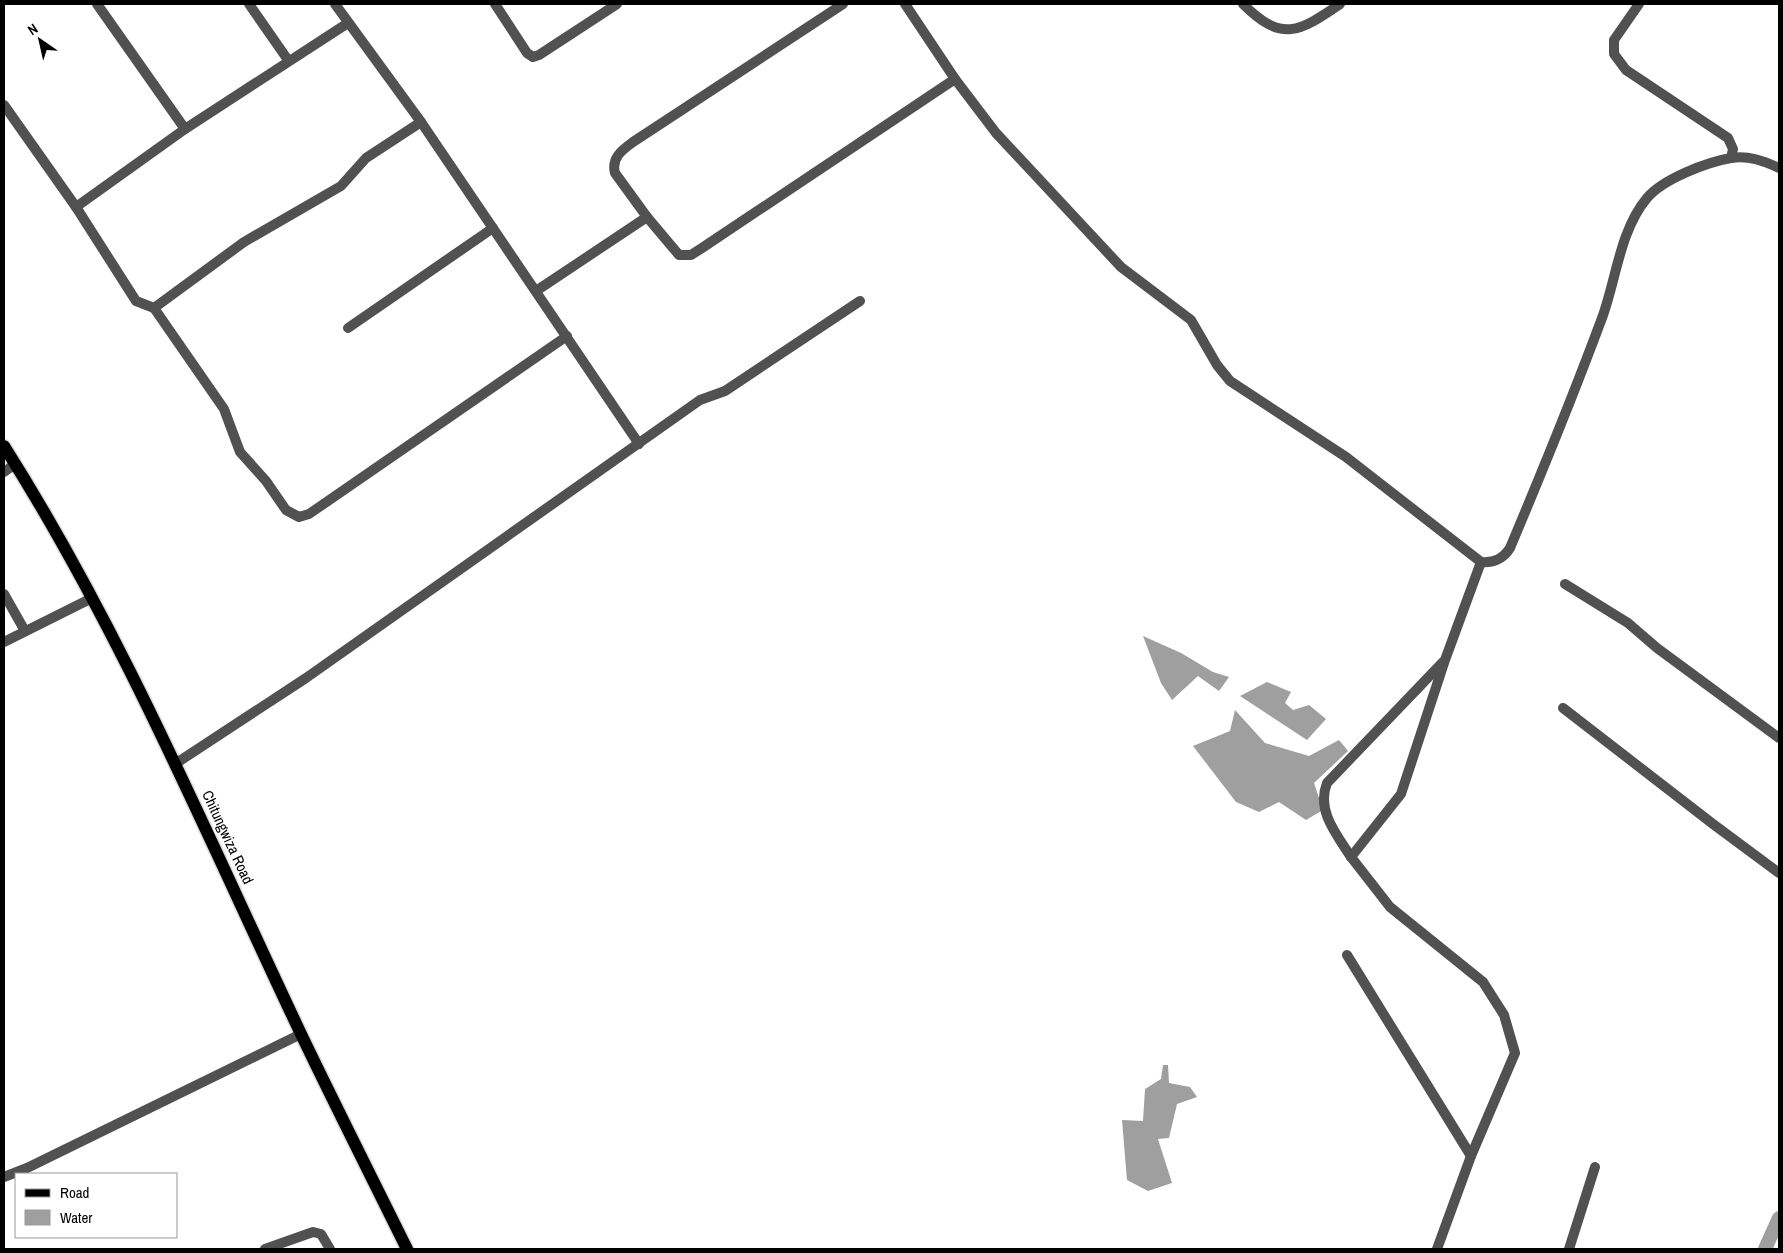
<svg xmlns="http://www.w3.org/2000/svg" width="1783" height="1253" viewBox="0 0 1783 1253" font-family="'Archivo Narrow',sans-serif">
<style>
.water{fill:#9f9f9f}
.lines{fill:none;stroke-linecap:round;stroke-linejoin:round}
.river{stroke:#9f9f9f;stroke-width:14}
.major-casing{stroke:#dbdbdb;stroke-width:15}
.minor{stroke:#515151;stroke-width:10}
.major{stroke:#000;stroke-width:12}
.labels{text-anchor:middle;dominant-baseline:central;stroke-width:4;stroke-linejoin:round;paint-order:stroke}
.street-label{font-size:15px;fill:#000;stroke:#fff}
</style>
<rect width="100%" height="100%" fill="#fff"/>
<g class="water">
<path d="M1143,636L1181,653L1213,672L1229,677L1219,691L1198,676L1172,700L1161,683Z"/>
<path d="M1267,682L1291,692L1285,703L1293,710L1309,705L1326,719L1307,740L1240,696Z"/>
<path d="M1235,710L1265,743L1309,756L1339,740L1348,751L1314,783L1323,810L1306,820L1279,802L1259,812L1236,802L1193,746L1230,731Z"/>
<path d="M1163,1065H1168L1169,1083L1190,1087L1197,1097L1177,1104L1169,1138L1158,1139L1172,1183L1148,1191L1127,1180L1122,1120L1143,1121L1145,1089L1161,1079Z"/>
</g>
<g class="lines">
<path class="river" d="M1765,1249L1779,1218"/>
<g class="major-casing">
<path id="major" d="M4,446C122,632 207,836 301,1034C336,1107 372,1178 407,1249"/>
</g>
<g class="minor">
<path d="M97,4L185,129"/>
<path d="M249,4L288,60"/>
<path d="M335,4L421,122L639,444"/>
<path d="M495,4L527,53L533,57L539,55L617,4"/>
<path d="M843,4L633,142C622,150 611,158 615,173L647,217L679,255H691L702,248L955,79"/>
<path d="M905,4L955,79L996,133L1121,267L1191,320L1217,365L1230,381L1346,457L1481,562C1494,563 1503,559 1510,548C1542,472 1573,396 1602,318C1616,280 1620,230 1647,198C1663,179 1707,162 1731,158C1748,155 1764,161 1779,168"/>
<path d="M1243,4C1282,43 1299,32 1340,4"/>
<path d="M1639,4L1614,40V54L1626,70L1728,138L1733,149L1731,158"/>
<path d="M4,105L76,207L136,301L154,308L244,242L341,186L366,158L421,122"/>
<path d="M76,207L185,129L348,23"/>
<path d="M536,291L647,217"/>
<path d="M154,308L224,409L240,452L266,481L286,510L299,517L309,514L567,336"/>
<path d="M348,328L493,228"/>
<path d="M4,472L15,464"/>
<path d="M1565,584L1628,623L1657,648L1779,738"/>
<path d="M4,594L25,631"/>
<path d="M4,642L92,598"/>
<path d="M1563,708L1713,824L1779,873"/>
<path d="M175,764L306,678L700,400L725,391L860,301"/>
<path d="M1351,857C1337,835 1316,811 1327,783L1443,662"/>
<path d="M1347,955L1471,1156"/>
<path d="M4,1177L27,1168L301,1034"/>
<path d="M265,1249L313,1232L321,1234L330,1249"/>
<path d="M1437,1249L1471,1156L1515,1053L1504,1015L1483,982L1390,907L1351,857L1401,794L1445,660L1481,562"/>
<path d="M1569,1249L1595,1167"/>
</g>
<use href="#major" class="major"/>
</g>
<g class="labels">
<g class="street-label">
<text transform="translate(228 837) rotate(65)">Chitungwiza Road</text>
</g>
</g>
<rect width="1783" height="1253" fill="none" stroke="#000000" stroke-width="10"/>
<rect x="15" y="1173" width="162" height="65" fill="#ffffff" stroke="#999999"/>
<rect x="25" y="1189" width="25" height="8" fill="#000000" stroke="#999999"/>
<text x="60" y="1198" font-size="15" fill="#000000">Road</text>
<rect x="25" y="1210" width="25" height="15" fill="#9f9f9f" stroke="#999999"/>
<text x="60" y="1223" font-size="15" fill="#000000">Water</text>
<g transform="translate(40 40) rotate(326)" stroke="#ffffff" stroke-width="4" paint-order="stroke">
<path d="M0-4L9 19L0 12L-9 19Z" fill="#000000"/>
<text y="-8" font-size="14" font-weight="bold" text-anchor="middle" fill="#000000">N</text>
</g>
</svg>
